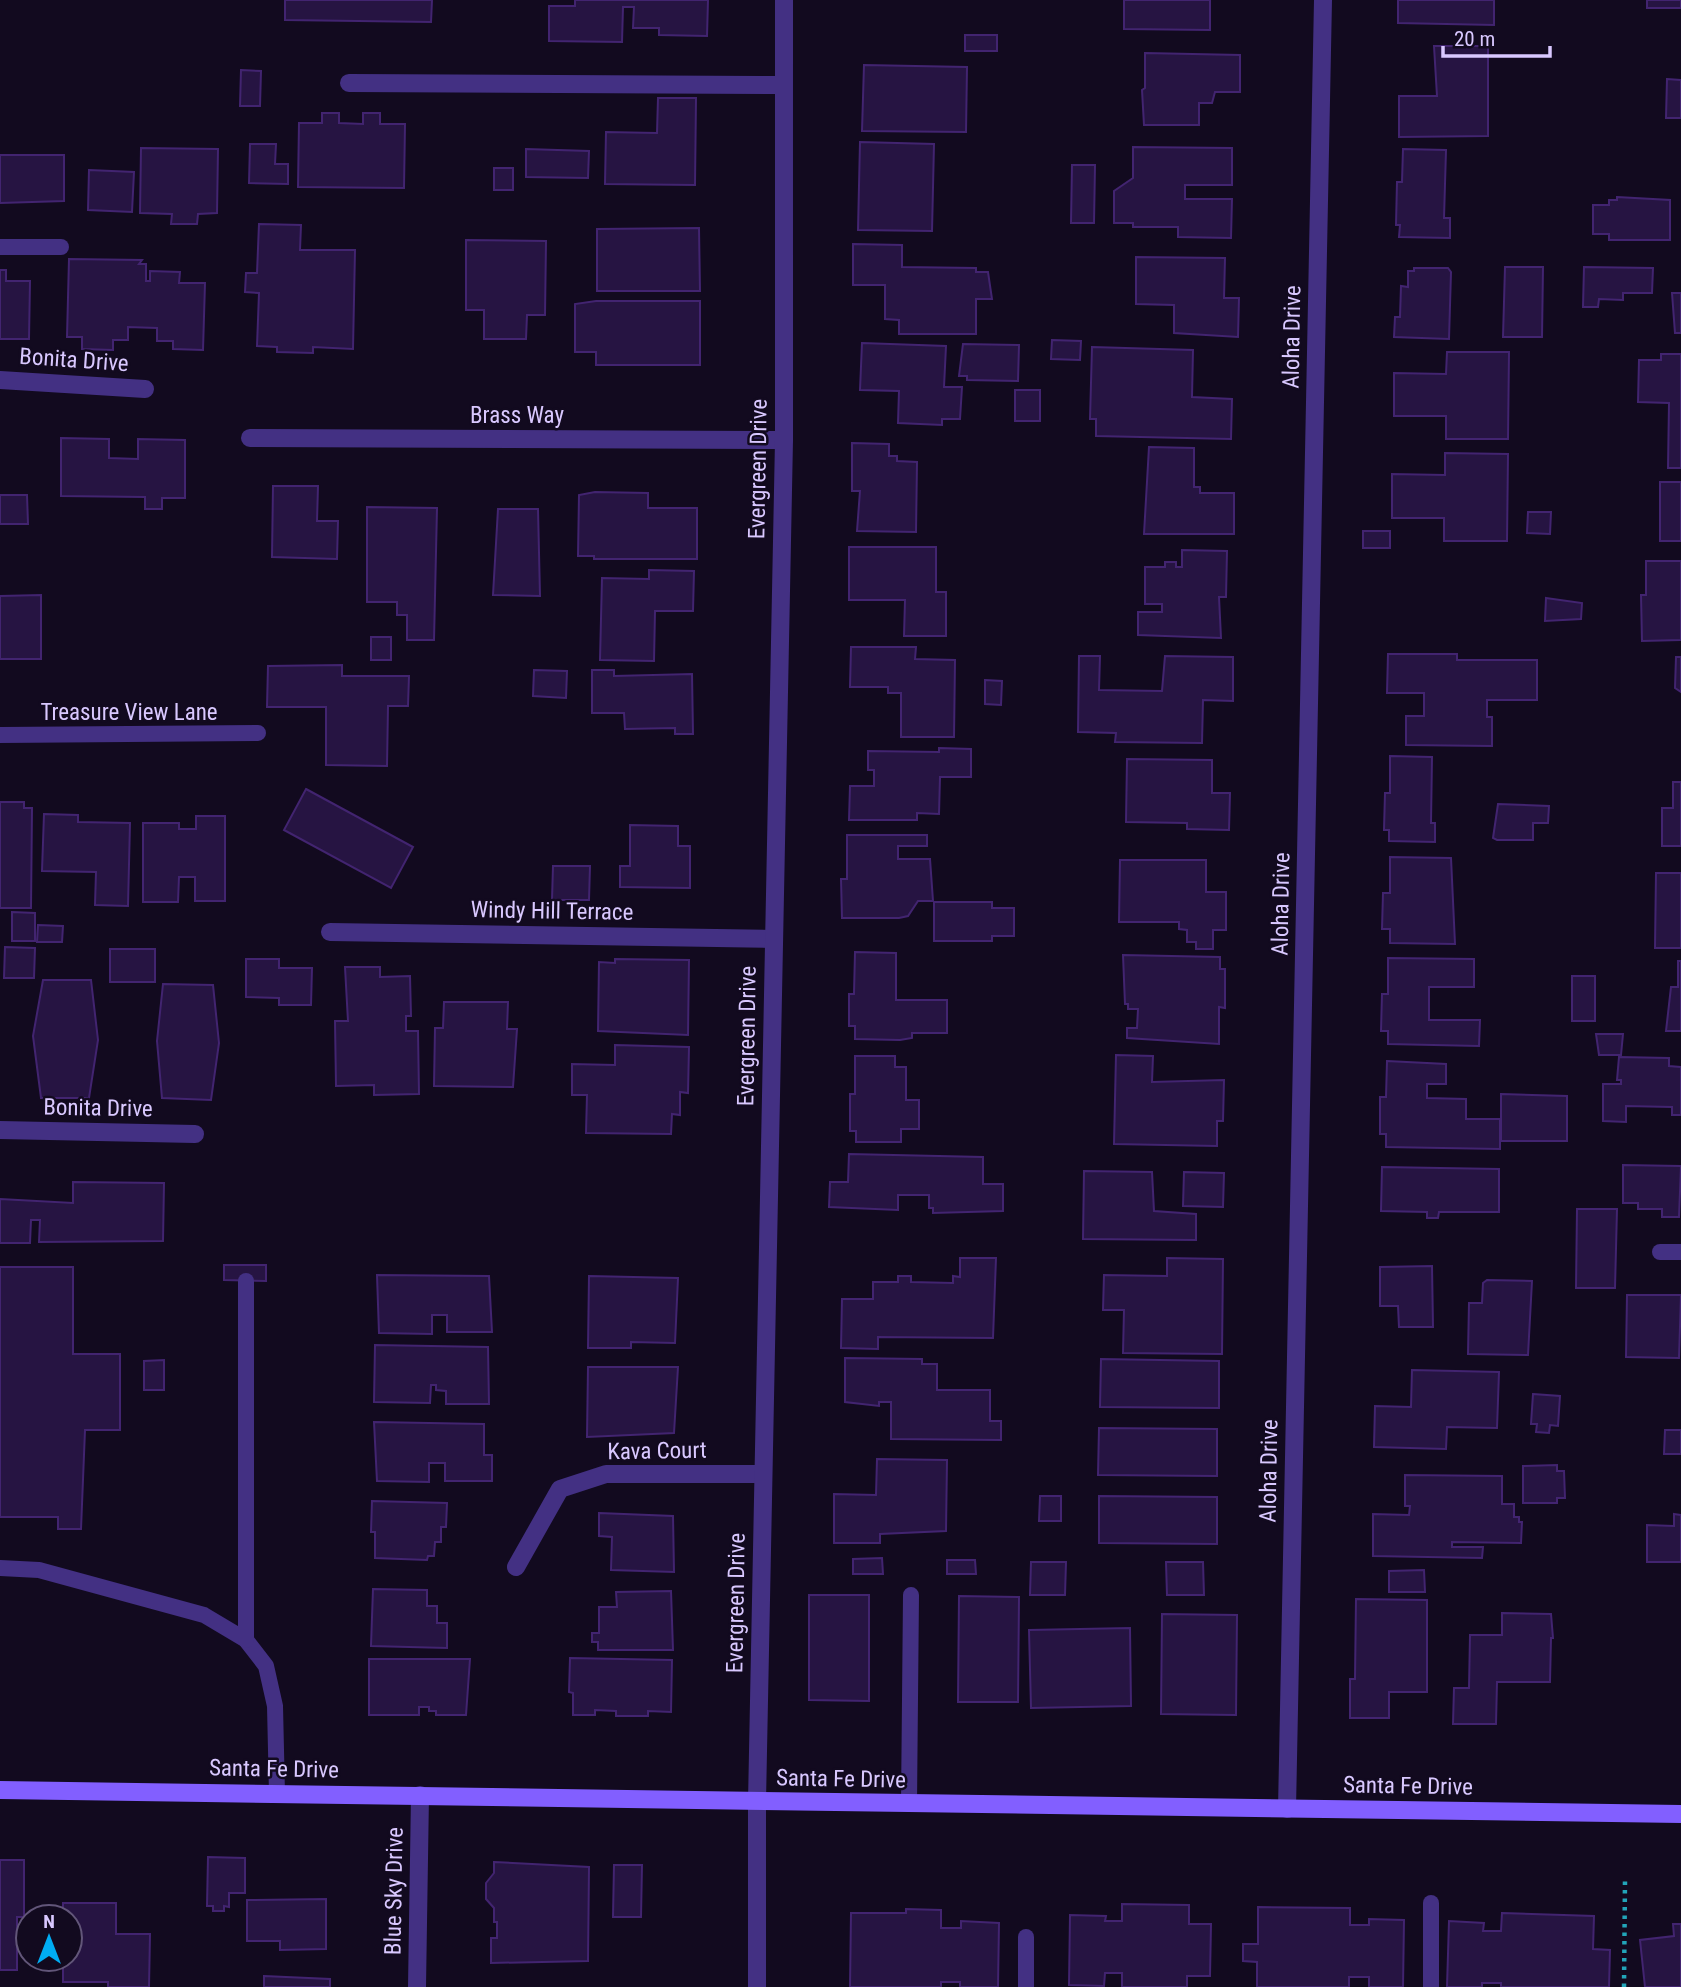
<svg xmlns="http://www.w3.org/2000/svg" width="1681" height="1987" viewBox="0 0 1681 1987" font-family="'Roboto Condensed',sans-serif">
<style>
.building{fill:#261442;stroke:#422470;stroke-width:2}
.lines{fill:none;stroke-linecap:round;stroke-linejoin:round}
.path{stroke:#22a5b9;stroke-width:4.5;stroke-dasharray:3.5 5;stroke-linecap:butt}
.service{stroke:#433083;stroke-width:16}
.minor{stroke:#433083;stroke-width:18}
.secondary{stroke:#825fff;stroke-width:18}
.labels{text-anchor:middle;dominant-baseline:central;stroke-width:5;stroke-linejoin:round;paint-order:stroke}
.street-label{font-size:23px;fill:#d9c8ff;stroke:#120a1f}
</style>
<rect width="100%" height="100%" fill="#120a1f"/>
<g class="building">
<path d="M285,0H432L431,22L285,20Z"/>
<path d="M575,0H708L707,36L659,35V28H633L634,7H623L622,42L549,41V6H575Z"/>
<path d="M1124,0H1210V30L1124,29Z"/>
<path d="M1398,0H1494V25L1398,23Z"/>
<rect x="1647" y="0" width="34" height="8"/>
<rect x="965" y="35" width="32" height="16"/>
<path d="M1434,46H1488V136L1399,137V96H1437Z"/>
<path d="M1145,53L1240,55V92H1215L1212,103H1199V125H1144L1142,90L1145,88Z"/>
<path d="M864,65L967,67L966,132L862,131Z"/>
<path d="M241,70L261,71L260,106H240Z"/>
<path d="M1667,79L1681,80V118H1666Z"/>
<path d="M658,98H696L695,185L605,184L606,132L657,133Z"/>
<path d="M322,113H339V123L363,124V113H380V124H405L404,188L298,187L299,123H322Z"/>
<path d="M860,142L934,144L932,231L858,230Z"/>
<path d="M250,144H276L275,164H288V184L249,183Z"/>
<path d="M1133,147L1232,148V185H1185V199H1232L1231,238L1178,237V227H1133V223H1114V191L1133,178Z"/>
<path d="M141,148L218,149L217,213L198,214L197,224H171L172,214L140,213Z"/>
<path d="M526,149L589,151L588,178L526,177Z"/>
<path d="M1403,149L1446,150L1444,218H1450V238L1399,237L1400,225H1396L1397,182H1402Z"/>
<path d="M0,155H64V201L0,203Z"/>
<path d="M1072,165H1095L1094,223H1071Z"/>
<rect x="494" y="168" width="19" height="22"/>
<path d="M89,170L134,172L132,212L88,210Z"/>
<path d="M1617,197L1670,200V240H1609V234H1593V205H1609V200H1617Z"/>
<path d="M259,224L301,225L300,250H355L353,349L313,347V353L277,352V347L257,346L259,293L245,292L246,273H257Z"/>
<path d="M699,228L700,291H597V229Z"/>
<path d="M466,240L546,241L545,315H527L526,339H484V310H466Z"/>
<path d="M853,244L902,245V267L976,268V272H988L992,299H976V334H899V320L885,319V285H853Z"/>
<path d="M1136,257L1225,258L1224,298H1239L1238,337L1174,333V305L1136,304Z"/>
<path d="M69,259L142,260L139,264H146V281H150V271L180,272L179,283H205L203,350L173,349V341H157V328L128,327V340H113V350L82,349V337H67Z"/>
<path d="M1505,267H1543L1542,337H1503Z"/>
<path d="M1584,267L1653,268L1652,293H1623V300L1599,299L1598,307H1583Z"/>
<path d="M1414,268H1448L1451,272L1449,339L1394,337L1395,317H1400L1401,286L1408,287V271H1414Z"/>
<path d="M0,270H6V281H30L29,339H0Z"/>
<path d="M1672,293H1681V333H1675Z"/>
<path d="M596,301H700V365H596V352H575V304Z"/>
<path d="M1052,340L1081,341L1080,360L1051,359Z"/>
<path d="M862,343L946,346L944,387H962L960,419H942V425L898,423L899,391L860,390Z"/>
<path d="M963,344L1019,345L1018,381L967,380V376H959Z"/>
<path d="M1092,347L1193,350L1192,397L1232,399L1231,439L1096,436V419H1090Z"/>
<path d="M1447,352H1509L1508,439H1446V416H1394V373L1446,374Z"/>
<path d="M1661,354H1681V468H1668L1669,403L1638,402L1639,360H1661Z"/>
<rect x="1015" y="390" width="25" height="31"/>
<path d="M61,438L109,439V458L138,459V439L185,440V498H162V509H145V497L61,496Z"/>
<path d="M852,443L889,444V456H897V461L917,462L916,532L857,531L860,491H852Z"/>
<path d="M1149,447L1194,448V487H1200V493H1234V534H1144Z"/>
<path d="M1445,453L1508,454L1507,541H1444V518H1392V474L1445,475Z"/>
<rect x="1660" y="482" width="21" height="59"/>
<path d="M273,486H318L317,521H338L337,559L272,557Z"/>
<path d="M595,492L648,493V508H697V559H594V556H578L579,495Z"/>
<path d="M0,495H27L28,524H0Z"/>
<path d="M367,507L437,508L434,640H407V615H397V602H367Z"/>
<path d="M498,509H538L540,596L493,595Z"/>
<path d="M1528,512H1551L1550,534L1527,533Z"/>
<rect x="1363" y="531" width="27" height="17"/>
<path d="M849,547H936V592H946V636H904L905,600H849Z"/>
<path d="M1182,550L1227,551L1226,597H1219L1221,638L1138,635V612H1162V604H1145V567H1165V562H1176V567H1182Z"/>
<path d="M1646,561H1681V640L1642,641L1641,595H1646Z"/>
<path d="M649,570L694,571L693,611H655L654,661L600,660L602,578L649,579Z"/>
<path d="M41,595V659H0V596Z"/>
<path d="M1546,598L1582,603L1581,619L1545,621Z"/>
<rect x="371" y="637" width="20" height="23"/>
<path d="M851,647H916L915,659L955,660L954,737H901V693H888V687H850Z"/>
<path d="M1388,654H1457V660H1537V700H1487V717H1492V746L1406,745V716H1424V693H1387Z"/>
<path d="M1079,656H1100L1099,690L1162,691L1165,656L1233,657V701L1203,700L1202,743L1115,742L1116,733L1078,732Z"/>
<path d="M1676,657H1681V692L1675,688Z"/>
<path d="M342,665V676H409L408,706H388L387,766L326,765V707H267L268,666Z"/>
<path d="M534,670L567,671L566,698L533,696Z"/>
<path d="M592,670H614V676L692,674L693,734H675V728L625,729L624,713H592Z"/>
<path d="M985,680L1002,681L1001,705L985,704Z"/>
<path d="M939,748L971,749V777H940L939,814L917,813V820H849L850,786H874V770H868V751L939,752Z"/>
<path d="M1390,756L1432,757L1431,823H1435V842L1389,841V830H1384L1385,793H1390Z"/>
<path d="M1127,759L1212,760V793H1230L1229,830L1187,829V823L1126,822Z"/>
<path d="M1673,782H1681V846H1662V808H1673Z"/>
<path d="M306,789L413,847L391,888L284,830Z"/>
<path d="M0,802H24V808H32L31,908H0Z"/>
<path d="M1498,804L1549,806L1548,823H1533V840H1497L1493,838Z"/>
<path d="M44,814L78,815V822L130,823L128,906L95,905L96,872L42,871Z"/>
<path d="M196,816H225V901H195V877H179L178,902H143V823H179V829H196Z"/>
<path d="M630,825L678,826V846H690V888L620,887V866H630Z"/>
<path d="M847,835H927V846H898V859H930L933,901H918L908,916L899,918H842L841,879H847Z"/>
<path d="M1390,857L1451,858L1455,944L1390,943V929H1382L1383,893H1390Z"/>
<path d="M1120,860H1206V892H1226V930H1213V949H1196V942H1187V930L1179,929V922H1119Z"/>
<path d="M553,866H590L589,900H552Z"/>
<path d="M1656,873H1681V948H1655Z"/>
<path d="M934,902H992V908H1014V936H992V941H934Z"/>
<path d="M12,912L35,913V941H12Z"/>
<path d="M38,925L63,926L62,942H37Z"/>
<path d="M5,947L35,948L34,978H4Z"/>
<rect x="110" y="949" width="45" height="33"/>
<path d="M855,952L896,953V1000H947V1033H912V1038L900,1040L855,1039V1026H849V994H854Z"/>
<path d="M1123,955L1220,957V969H1225V1008L1219,1007V1044L1127,1038V1028H1137L1138,1009H1128V1004H1125Z"/>
<path d="M1388,958L1474,959V987H1429V1020H1480L1479,1046L1388,1044V1031H1381L1382,994H1388Z"/>
<path d="M246,959H279V968H312L311,1005H279V998L246,997Z"/>
<path d="M615,959L689,960L688,1035L598,1031L599,962L615,963Z"/>
<path d="M1678,961H1681V1031H1666L1671,987H1678Z"/>
<path d="M345,967H380V977L410,976L411,1016H406V1031H418L419,1094L374,1095V1085L336,1086L335,1021H348Z"/>
<rect x="1572" y="976" width="23" height="45"/>
<path d="M43,980H91L98,1040L89,1098H41L33,1036Z"/>
<path d="M163,984L213,985L219,1043L211,1100L162,1098L157,1041Z"/>
<path d="M444,1002H508L507,1029H517L513,1087L434,1086L435,1028H443Z"/>
<path d="M1596,1034H1623L1621,1055H1599Z"/>
<path d="M615,1045L689,1047L688,1093L680,1092V1115L672,1114L671,1134L586,1133L587,1095H572V1064L615,1065Z"/>
<path d="M1116,1055L1153,1056L1152,1082L1224,1080L1223,1121H1217V1146L1114,1144Z"/>
<path d="M855,1056H895V1067H906V1100H919V1129H901V1142H856V1131H850V1094H855Z"/>
<path d="M1619,1057L1669,1058V1066L1681,1067V1115H1672V1107L1626,1106V1122L1603,1121V1084H1621V1080H1617Z"/>
<path d="M1387,1061L1446,1064V1084H1427V1098L1466,1099V1119H1500V1149L1386,1147V1134H1380V1097H1386Z"/>
<path d="M1501,1094L1567,1096V1141H1501Z"/>
<path d="M849,1154L983,1157V1184H1003V1211L933,1213V1208H929V1195H898V1210L829,1207L830,1182H848Z"/>
<path d="M1623,1165L1681,1166L1679,1217H1662V1209H1638V1203H1623Z"/>
<path d="M1382,1167L1499,1169V1212H1439L1438,1218H1427V1212L1381,1211Z"/>
<path d="M1084,1171L1152,1172L1154,1211L1196,1214V1240L1083,1239Z"/>
<path d="M1184,1172L1224,1173L1223,1207L1183,1206Z"/>
<path d="M73,1182L164,1183L163,1241L39,1242L40,1220H31L30,1243H0V1199L73,1203Z"/>
<path d="M1577,1209H1617L1615,1288H1576Z"/>
<path d="M960,1258H996L993,1338L878,1337V1349L841,1348L842,1299H873V1282H898V1276H911V1282L953,1283V1276L960,1277Z"/>
<path d="M1167,1258L1223,1259L1222,1354L1123,1353L1124,1310H1103L1104,1275L1167,1276Z"/>
<path d="M224,1265H266V1281L224,1280Z"/>
<path d="M1432,1266L1433,1327H1399L1398,1306H1380V1267Z"/>
<path d="M0,1267H73V1354H120V1430H85L81,1529H58V1517H0Z"/>
<path d="M377,1275L489,1276L492,1332H447V1315H432V1334L379,1333Z"/>
<path d="M589,1276L678,1278L675,1343L631,1342V1348H588Z"/>
<path d="M1487,1280L1532,1281L1528,1355L1468,1354L1469,1303H1482L1483,1283Z"/>
<path d="M1627,1295H1681L1679,1358L1626,1357Z"/>
<path d="M375,1345L488,1347L489,1404H446V1391L436,1390V1385H431L430,1403L374,1402Z"/>
<path d="M845,1358L922,1359V1364H937V1390H990V1421H1001V1440L891,1439V1402H879V1406L845,1402Z"/>
<path d="M1101,1359L1219,1361V1408L1100,1407Z"/>
<path d="M164,1360V1390H144V1361Z"/>
<path d="M588,1367H678L674,1433L587,1437Z"/>
<path d="M1412,1370L1499,1372L1497,1428L1447,1427L1446,1449L1374,1447L1375,1406L1411,1407Z"/>
<path d="M1533,1394L1560,1396L1558,1426L1550,1425L1549,1433L1536,1432L1537,1424H1531Z"/>
<path d="M374,1422L484,1424V1455H492V1481H445V1463H429V1482L377,1481Z"/>
<path d="M1099,1428L1217,1429V1476L1098,1475Z"/>
<path d="M1665,1430H1681V1454H1664Z"/>
<path d="M877,1459L947,1460L946,1531L880,1534V1543H834V1494L876,1495Z"/>
<path d="M1557,1465V1471H1564L1565,1498H1557V1503H1523V1466Z"/>
<path d="M1405,1475L1502,1476V1504H1514V1517H1519V1522H1522L1521,1543L1452,1542V1547H1483L1482,1558L1373,1556V1514L1409,1515L1410,1506H1405Z"/>
<path d="M1040,1496H1061V1521H1039Z"/>
<path d="M1099,1496L1217,1497V1544L1099,1543Z"/>
<path d="M372,1501L447,1503L446,1527H441V1542H435L434,1556H428L427,1560L375,1558V1532H371Z"/>
<path d="M599,1513L673,1516L674,1572L611,1570L612,1537L599,1536Z"/>
<path d="M1674,1514L1681,1515V1562H1647V1525L1674,1526Z"/>
<path d="M882,1558L883,1574H853V1559Z"/>
<path d="M947,1560H975L976,1574H947Z"/>
<path d="M1031,1562H1066L1065,1595H1030Z"/>
<path d="M1166,1562H1203L1204,1595H1167Z"/>
<path d="M1424,1570L1425,1592H1389V1571Z"/>
<path d="M373,1589L427,1590V1606H437V1623H447V1648L371,1646Z"/>
<path d="M671,1591L673,1650H598V1642H592V1633H599V1607H617L616,1592Z"/>
<path d="M809,1595H869V1701L809,1700Z"/>
<path d="M959,1596L1019,1597L1018,1702H958Z"/>
<path d="M1356,1599L1427,1600V1692H1389V1718H1350V1679H1355Z"/>
<path d="M1502,1613L1551,1614L1553,1638H1551L1550,1682H1497L1496,1724H1453L1454,1688H1469L1470,1635H1502Z"/>
<path d="M1162,1614L1237,1615L1236,1715L1161,1714Z"/>
<path d="M1130,1628L1131,1706L1031,1708L1029,1630Z"/>
<path d="M570,1658L672,1660L671,1712L648,1711V1716H616V1711L595,1710V1715H573V1693L569,1692Z"/>
<path d="M369,1659H470L466,1715H436V1711H429V1707H419V1715H369Z"/>
<path d="M208,1857L245,1858V1893H229V1907L224,1906V1911H213V1906H207Z"/>
<path d="M0,1860H24V1917H17V1970H0Z"/>
<path d="M494,1862L589,1867L588,1961L491,1963V1938H497V1922H494V1908L486,1899V1883L494,1873Z"/>
<path d="M614,1865H642L641,1917H613Z"/>
<path d="M326,1899V1949L280,1950V1941H247V1900Z"/>
<path d="M63,1903H116V1934H150L149,1987H108V1982H63V1959H70V1917H63Z"/>
<path d="M1122,1904L1189,1905V1924H1211L1210,1976H1187V1987H1122V1973H1105L1104,1986L1069,1985L1070,1915L1106,1916L1105,1921H1122Z"/>
<path d="M1258,1907L1350,1908V1925H1369V1919L1404,1920L1403,1987H1369V1977H1349V1987H1257V1962L1243,1961V1944H1258Z"/>
<path d="M906,1909L941,1910V1928H961V1921L999,1923L998,1987H960V1982H941V1987H850L851,1913H906Z"/>
<path d="M1502,1913L1594,1916L1593,1949L1610,1950L1609,1987H1501V1983H1482V1987H1447L1449,1921L1484,1923L1483,1931H1501Z"/>
<path d="M1673,1924H1681V1987H1645L1640,1940L1674,1936Z"/>
<path d="M264,1976L330,1979V1987H264Z"/>
</g>
<g class="lines">
<path class="path" d="M1624,1987L1625,1880"/>
<g class="service">
<path d="M0,247H61"/>
<path d="M0,735L258,733"/>
<path d="M1660,1252H1681"/>
<path d="M0,1568L39,1570L204,1615L246,1640L266,1666L275,1706L277,1794"/>
<path d="M246,1640V1281"/>
<path d="M909,1804L911,1595"/>
<path d="M1431,1903V1987"/>
<path d="M1026,1937V1987"/>
</g>
<g class="minor">
<path d="M349,83L783,85"/>
<path d="M0,380L145,389"/>
<path d="M250,438L784,440"/>
<path d="M330,932L773,939"/>
<path d="M0,1130L195,1134"/>
<path d="M516,1567L560,1489L606,1474H763"/>
<path d="M1287,1809L1323,0"/>
<path d="M417,1987L420,1795"/>
<path d="M757,1987V1802L784,440V0"/>
</g>
<path class="secondary" d="M0,1790L1681,1814"/>
</g>
<g class="labels">
<g class="street-label">
<text transform="translate(1292 337) rotate(-89)">Aloha Drive</text>
<text transform="translate(74 360) rotate(4)">Bonita Drive</text>
<text x="517" y="415">Brass Way</text>
<text transform="translate(758 469) rotate(-89)">Evergreen Drive</text>
<text x="129" y="712">Treasure View Lane</text>
<text transform="translate(1281 904) rotate(-89)">Aloha Drive</text>
<text transform="translate(552 911) rotate(1)">Windy Hill Terrace</text>
<text transform="translate(747 1036) rotate(-89)">Evergreen Drive</text>
<text transform="translate(98 1108) rotate(1)">Bonita Drive</text>
<text transform="translate(657 1451) rotate(-1)">Kava Court</text>
<text transform="translate(1269 1471) rotate(-89)">Aloha Drive</text>
<text transform="translate(736 1603) rotate(-89)">Evergreen Drive</text>
<text transform="translate(274 1769) rotate(1)">Santa Fe Drive</text>
<text transform="translate(841 1779) rotate(1)">Santa Fe Drive</text>
<text transform="translate(1408 1786) rotate(1)">Santa Fe Drive</text>
<text transform="translate(394 1891) rotate(-89)">Blue Sky Drive</text>
</g>
</g>
<g transform="translate(49 1938)"><circle r="33" fill="#120a1f" stroke="#625679" stroke-width="2"/>
<path d="M0-5L12 26L0 18L-12 26Z" fill="#00acf3"/>
<text y="-10" font-size="19" font-weight="bold" text-anchor="middle" fill="#d9c8ff">N</text>
</g>
<path d="M1443 46v10h107v-10" fill="none" stroke="#d9c8ff" stroke-width="3.5"/>
<text x="1454" y="46" font-size="21" fill="#d9c8ff" stroke="#120a1f" stroke-width="5" paint-order="stroke">20 m</text>
</svg>
